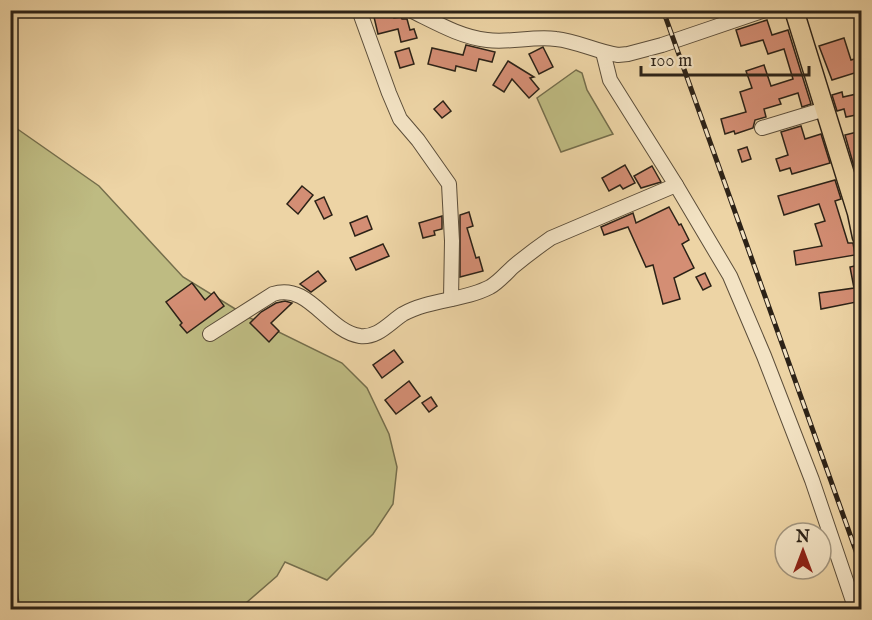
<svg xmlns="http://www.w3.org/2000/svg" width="872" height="620" viewBox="0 0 872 620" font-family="'IM FELL English',serif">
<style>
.green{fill:#bebb82;stroke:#756e4c;stroke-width:1.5}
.building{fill:#d48e74;stroke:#2c2217;stroke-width:1.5}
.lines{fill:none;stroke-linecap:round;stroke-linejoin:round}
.minor-casing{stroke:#5c4e3a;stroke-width:16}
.major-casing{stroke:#2c2217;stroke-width:21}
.minor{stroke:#f3e3c4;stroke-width:14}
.major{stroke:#edd4a5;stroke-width:18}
.rail-casing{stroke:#2c2217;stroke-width:5}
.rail{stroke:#f3e3c4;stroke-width:3;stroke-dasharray:9;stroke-linecap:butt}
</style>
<rect width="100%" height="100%" fill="#edd4a5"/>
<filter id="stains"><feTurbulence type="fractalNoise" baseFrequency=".00333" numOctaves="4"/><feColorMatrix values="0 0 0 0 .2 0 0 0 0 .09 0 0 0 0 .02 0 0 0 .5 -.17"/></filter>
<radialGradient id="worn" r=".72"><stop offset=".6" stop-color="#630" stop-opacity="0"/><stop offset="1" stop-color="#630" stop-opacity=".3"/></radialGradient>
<g class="green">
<path d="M576,70L582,73L587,90L613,134L561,152L537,98Z"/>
<path d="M16,128L99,186L183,277L250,318L342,363L367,388L389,434L397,467L393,504L373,534L327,580L285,562L277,576L239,609H20L15,578L11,575L10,129Z"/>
</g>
<g class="building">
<path d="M393,12L394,18L401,17L402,19H407L410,30L414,29L417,38L401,42L398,29L378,34L374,17Z"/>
<path d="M767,20L772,35L788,30L811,104L802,107L798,93L779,99L781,104L764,109L766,117L755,120L753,128L735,134L734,131L725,134L721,119L746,112L740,92L752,88L746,71L764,65L771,86L793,79L784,49L768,54L763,40L741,46L736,30Z"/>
<path d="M844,38L851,60L861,57V71L832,80L819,46Z"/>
<path d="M466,45L495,52L492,62L479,59L476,71L456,66L455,71L428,64L432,48L463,55Z"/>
<path d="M543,47L553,67L539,74L529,54Z"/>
<path d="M409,48L414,64L400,68L395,52Z"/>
<path d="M508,61L534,77L530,78L539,89L529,98L512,79L504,92L493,85Z"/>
<path d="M842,92L843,97L861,93V114L846,117L844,109L837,111L832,95Z"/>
<path d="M443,101L451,111L442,118L434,109Z"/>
<path d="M801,126L805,139L821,134L830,163L792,174L790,168L780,171L776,159L788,155L781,132Z"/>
<path d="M861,131V168L855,170L845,135Z"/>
<path d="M747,147L751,159L742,162L738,150Z"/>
<path d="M625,165L635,183L623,189L620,185L609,191L602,178Z"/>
<path d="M652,166L661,182L641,188L634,176Z"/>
<path d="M835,180L841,199L835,201L848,243H853L855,255L796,265L794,251L822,246L815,224L825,221L819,204L784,215L778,196Z"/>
<path d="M302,186L313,195L298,214L287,204Z"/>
<path d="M324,197L332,215L324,219L315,201Z"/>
<path d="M669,207L679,225L681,224L689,240L682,244L694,268L674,278L680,299L663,304L653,265L646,267L628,227L604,235L601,227L633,213L636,223Z"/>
<path d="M469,212L473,226L467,228L476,258L479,257L483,271L460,277V215Z"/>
<path d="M367,216L372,229L355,236L350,223Z"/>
<path d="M442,216V229L434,231L435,235L423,238L419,223Z"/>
<path d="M383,244L389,256L356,270L350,258Z"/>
<path d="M859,265L861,303L857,304L856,302L821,309L819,293L854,288L850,267Z"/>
<path d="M318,271L326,281L311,292L300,284Z"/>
<path d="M705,273L711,286L703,290L696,277Z"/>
<path d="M192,283L205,300L214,292L224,306L187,333L180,325L182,323L166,302Z"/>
<path d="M285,301L292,303L271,323L279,331L269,342L250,323L261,312L276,303Z"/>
<path d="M394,350L403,362L382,378L373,365Z"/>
<path d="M409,381L420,396L396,414L385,400Z"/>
<path d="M431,397L437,406L429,412L422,403Z"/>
</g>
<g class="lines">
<g class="minor-casing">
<g id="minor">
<path d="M359,10L389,93L400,119L418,140L449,184L452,241L451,299"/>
<path d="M410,10C435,22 460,37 487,40C510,43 533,36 556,39C577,41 597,52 618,55L628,54L662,45L765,10"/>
<path d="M603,52L610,80L676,185L730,276L764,356L812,480L856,610"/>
<path d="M762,128L825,109"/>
<path d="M210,334L273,294C309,282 327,331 360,336C378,338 389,323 403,314C430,299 463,301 490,287C499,282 507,272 514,266C526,256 538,247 551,238L676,185"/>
</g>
</g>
<g class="major-casing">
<path id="major" d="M794,10L857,213L862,237"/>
</g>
<use href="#minor" class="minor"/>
<use href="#major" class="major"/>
<g class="rail-casing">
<path id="rail" d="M663,10L862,568"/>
</g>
<use href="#rail" class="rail"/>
</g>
<rect width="872" height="620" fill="none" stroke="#edd4a5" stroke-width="36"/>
<rect x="12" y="12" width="848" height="596" fill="none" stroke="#2c2217" stroke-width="3"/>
<rect x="18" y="18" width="836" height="584" fill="none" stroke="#2c2217" stroke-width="1.5"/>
<g transform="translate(803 551)"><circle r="28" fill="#f3e3c4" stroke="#a3967f" stroke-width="1.5"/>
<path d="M0-4.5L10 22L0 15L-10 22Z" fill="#8f2418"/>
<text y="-9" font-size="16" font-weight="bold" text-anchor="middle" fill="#2c2217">N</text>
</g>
<path d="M641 66v9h168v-9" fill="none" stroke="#2c2217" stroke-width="3"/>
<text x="650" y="66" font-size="18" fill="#2c2217" stroke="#f3e3c4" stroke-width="4.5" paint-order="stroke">100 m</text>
<rect width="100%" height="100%" filter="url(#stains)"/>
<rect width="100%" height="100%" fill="url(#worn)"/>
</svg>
